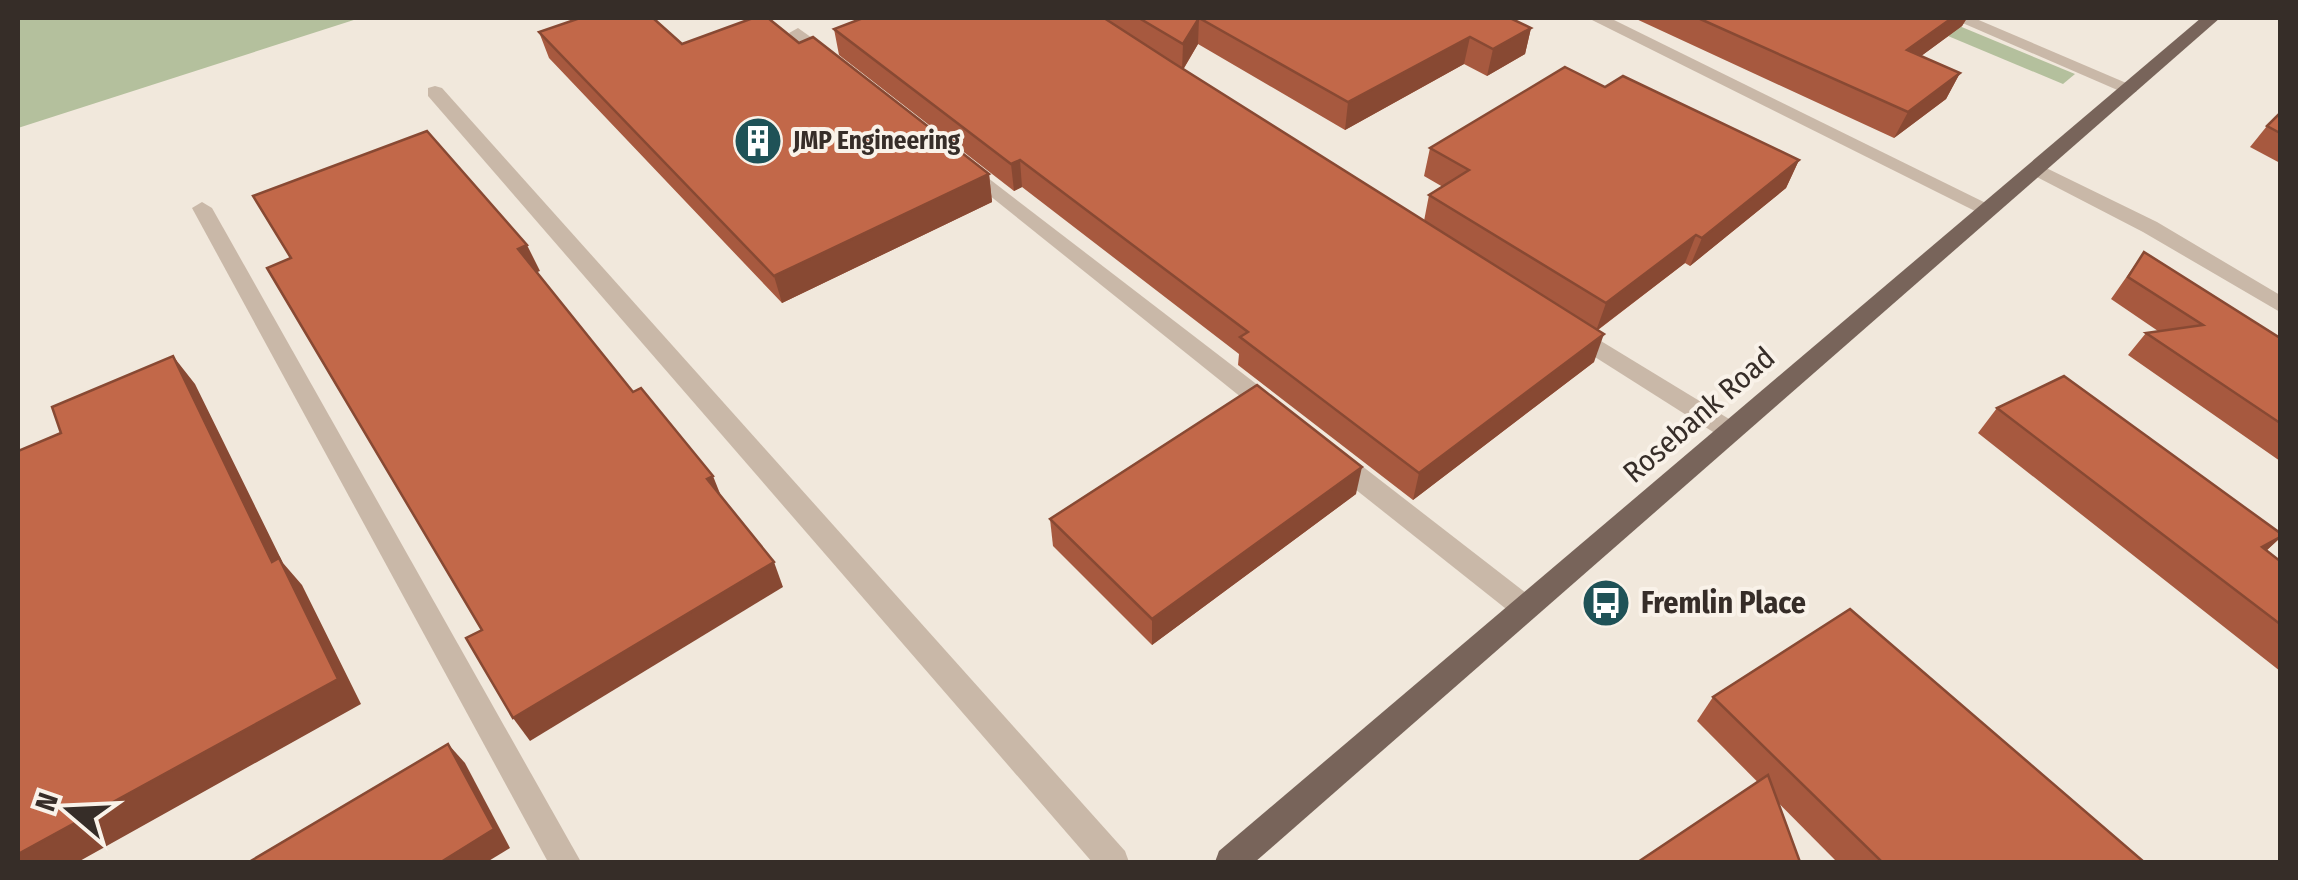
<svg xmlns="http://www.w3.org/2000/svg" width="2298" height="880" viewBox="0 0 2298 880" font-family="'Fira Sans Condensed',sans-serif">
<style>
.green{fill:#b4c09d}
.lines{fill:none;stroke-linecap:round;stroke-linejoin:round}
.minor{fill:#c9b8a8;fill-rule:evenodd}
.major{fill:#78645a;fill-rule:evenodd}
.wall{fill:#a7593f}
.shaded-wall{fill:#884933}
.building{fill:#c26849;stroke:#884933;stroke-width:2.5}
.labels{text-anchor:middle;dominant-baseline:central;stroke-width:8;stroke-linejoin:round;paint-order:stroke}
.far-poi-label{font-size:25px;font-weight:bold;fill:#362d28;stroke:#f9f2e9;text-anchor:start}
.street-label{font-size:30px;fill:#362d28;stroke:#f9f2e9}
.poi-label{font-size:30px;font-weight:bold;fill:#362d28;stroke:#f9f2e9;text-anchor:start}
</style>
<rect width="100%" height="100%" fill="#f1e8dc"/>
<g class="green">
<path d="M18,18H360L18,128Z"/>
<path d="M1905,18H1940L2075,74L2063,84Z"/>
</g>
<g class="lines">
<g class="minor">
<path d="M1588,18H1610L1998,209L1995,214H1981Z"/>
<path d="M1951,18H1974L2138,88L2136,92H2122Z"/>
<path d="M798,28L839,57V65H827L792,37L789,33Z"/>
<path d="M435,86L442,88L1125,851L1129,862H1092L428,96V88Z"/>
<path d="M966,161L1285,406L1288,412L1285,418H1267L959,171V163Z"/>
<path d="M2036,163L2157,222L2280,295V312L2143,232L2029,173L2026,169Z"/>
<path d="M202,202L212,208L581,862H548L192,208Z"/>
<path d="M1573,324L1739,425L1742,431L1739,437H1721L1565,338L1561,332L1565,326Z"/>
<path d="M1335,449L1344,452L1535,600L1539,608L1535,616L1525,620L1515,616L1326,466L1322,459L1326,452Z"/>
</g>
<path class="major" d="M2201,18H2220L1255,862H1215L1219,851Z"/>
</g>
<g class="wall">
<path d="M863,18H1510L1531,28L1525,54L1487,76L1464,64L1345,130L1198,44L1183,70L1424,221L1429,195L1443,187L1424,176L1430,148L1605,87L1799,160L1786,188L1690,266L1685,263L1598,330L1594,362L1413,500L1238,365L1239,354L1022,187L1014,191L839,55L834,29Z"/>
<path d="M1634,18H1967L1962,26L1921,56L1960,73L1946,99L1894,138Z"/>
<path d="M539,32L682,44L799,43L989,174L992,202L782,303L549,58Z"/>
<path d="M2280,113V163L2250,147L2267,126Z"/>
<path d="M2144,252L2280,338V461L2128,355L2146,333L2158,331L2111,299Z"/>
<path d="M1997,408L2280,533V538L2266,551L2280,561V671L1978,433Z"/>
<path d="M1356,494L1152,645L1053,546L1050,519Z"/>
<path d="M1713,697L2144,862H1837L1697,721Z"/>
</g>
<g class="shaded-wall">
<path d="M1199,18L1198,44L1182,71L1183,44Z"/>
<path d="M1952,18H1967L1962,26L1894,76L1907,50Z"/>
<path d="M1531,28L1525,54L1487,76L1493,49Z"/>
<path d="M1470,37L1464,64L1345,130L1348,102Z"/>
<path d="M1960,73L1946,99L1894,138L1908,112Z"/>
<path d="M1020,160L1022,187L1014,191L1011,164Z"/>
<path d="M1799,160L1786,188L1690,266L1702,238Z"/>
<path d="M989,174L992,202L782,303L774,276Z"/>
<path d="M1696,235L1685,263L1596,331L1606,303Z"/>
<path d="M527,245L540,271L530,275L518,249Z"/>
<path d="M1604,334L1594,362L1413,500L1419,473Z"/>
<path d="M173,356L195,384L283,563L302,585L361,704L78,862H18V854Z"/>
<path d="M1362,467L1356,494L1152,645V619Z"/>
<path d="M713,476L723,501L707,479Z"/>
<path d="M2280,537V538L2256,560L2262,547Z"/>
<path d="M774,562L783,587L530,741L513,718Z"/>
<path d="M448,744L465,763L510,848L487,862H441Z"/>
</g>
<g class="building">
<path d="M580,18H653L682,44L753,18H768L799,43L813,37L989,174L774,276L539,32Z"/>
<path d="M863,18H1104L1172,62L1604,334L1419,473L1240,337L1248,332L1020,160L1011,164L834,29Z"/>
<path d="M1139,18H1510L1531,28L1493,49L1470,37L1348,102L1199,18L1183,44Z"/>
<path d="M1698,18H1952L1907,50L1960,73L1908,112Z"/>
<path d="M1565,67L1605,87L1623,76L1799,160L1702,238L1696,235L1606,303L1429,195L1469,170L1430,148Z"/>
<path d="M2280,113V133L2267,126Z"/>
<path d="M427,131L527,245L518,249L633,392L641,388L713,476L707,479L774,562L513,718L466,638L482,630L267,268L291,258L253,196Z"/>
<path d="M2144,252L2280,338V423L2146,333L2203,325L2128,277Z"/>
<path d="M173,356L272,562L279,558L338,679L18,854V451L61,433L52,407Z"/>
<path d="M2064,376L2280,533V537L2262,547L2280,561V624L1997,408Z"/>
<path d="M1257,385L1362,467L1152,619L1050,519Z"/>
<path d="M1850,609L2144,862H1882L1713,697Z"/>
<path d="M448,744L494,829L441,862H249Z"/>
<path d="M1768,775L1800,862H1638Z"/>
</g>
<defs>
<g id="building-disc" transform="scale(2.5)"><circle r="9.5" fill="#1f5257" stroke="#f9f2e9"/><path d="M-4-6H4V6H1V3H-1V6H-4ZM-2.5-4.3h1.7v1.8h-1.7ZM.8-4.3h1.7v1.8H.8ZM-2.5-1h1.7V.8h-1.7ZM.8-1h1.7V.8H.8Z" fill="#fff"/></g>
<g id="bus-disc" transform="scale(2.5)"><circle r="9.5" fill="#1f5257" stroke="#f9f2e9"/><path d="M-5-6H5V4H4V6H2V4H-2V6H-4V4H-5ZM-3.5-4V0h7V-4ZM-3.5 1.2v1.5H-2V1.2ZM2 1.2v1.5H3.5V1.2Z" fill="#fff"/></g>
</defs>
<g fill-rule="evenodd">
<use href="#building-disc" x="758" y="141"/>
<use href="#bus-disc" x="1606" y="603"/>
</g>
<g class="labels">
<g class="far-poi-label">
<text x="793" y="141">JMP Engineering</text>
</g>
<g class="street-label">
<text transform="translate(1699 415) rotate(-41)">Rosebank Road</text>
</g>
<g class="poi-label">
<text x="1641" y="603">Fremlin Place</text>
</g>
</g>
<rect width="2298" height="880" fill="none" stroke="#362d28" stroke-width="40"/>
<g transform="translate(70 810) rotate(289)" stroke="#f9f2e9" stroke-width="8" paint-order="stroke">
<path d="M0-8L18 38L0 25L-18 38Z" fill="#362d28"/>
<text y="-15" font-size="28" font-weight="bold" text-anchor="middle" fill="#362d28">N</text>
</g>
</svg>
